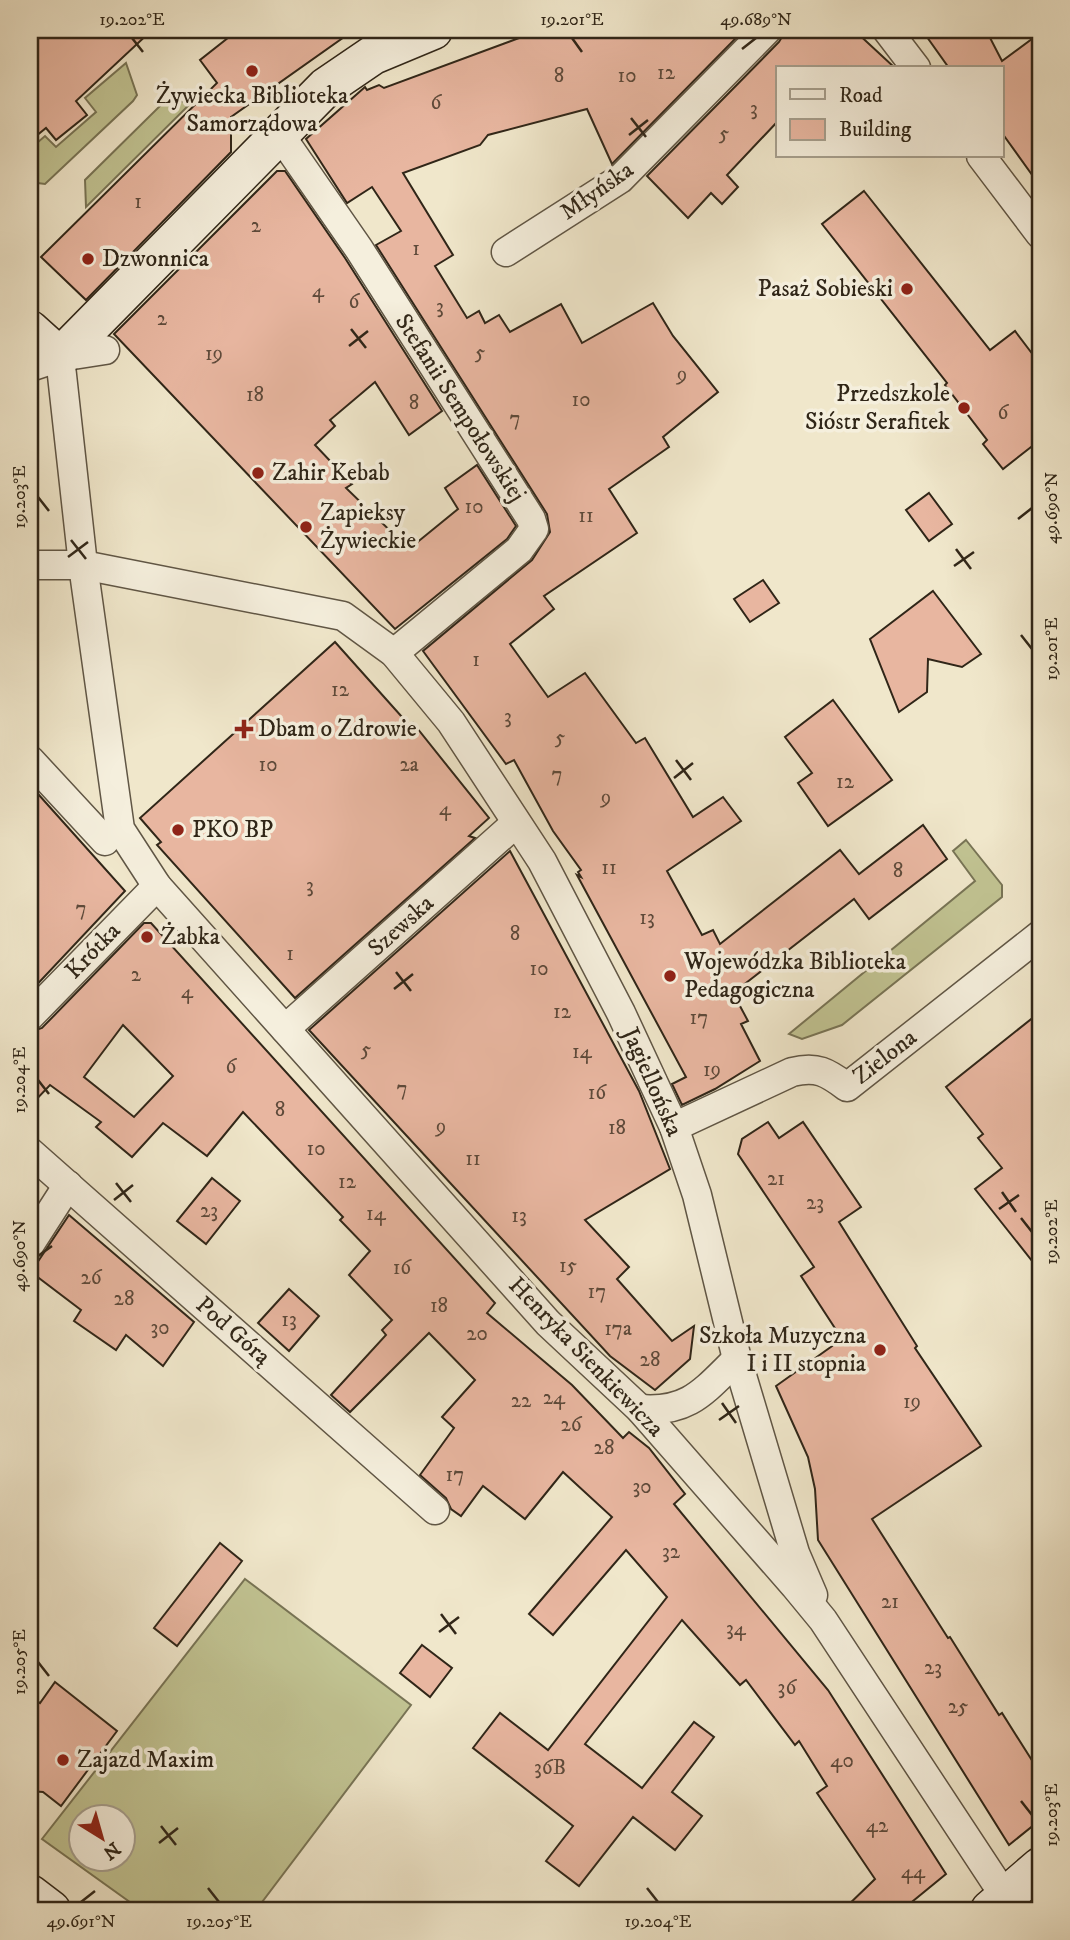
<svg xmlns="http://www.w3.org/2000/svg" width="1070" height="1940" viewBox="0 0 1070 1940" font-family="'IM FELL DW Pica',serif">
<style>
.grass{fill:#c1c392;stroke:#787455;stroke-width:2;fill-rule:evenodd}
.building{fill:#e8b6a0;stroke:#302618;stroke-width:2;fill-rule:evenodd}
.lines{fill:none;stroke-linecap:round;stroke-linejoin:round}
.street-casing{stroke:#605645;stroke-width:31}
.secondary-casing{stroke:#302618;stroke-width:41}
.street{stroke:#f5efdd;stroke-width:28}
.secondary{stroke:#f5efdd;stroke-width:38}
.ticks{fill:none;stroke:#302618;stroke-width:2.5}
.poi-dot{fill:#8f2418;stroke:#f5efdd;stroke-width:2.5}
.labels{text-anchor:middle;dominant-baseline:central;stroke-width:7;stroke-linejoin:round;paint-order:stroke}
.number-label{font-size:21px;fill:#5e4a3a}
.poi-label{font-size:24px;fill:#302618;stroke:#f5efdd;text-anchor:start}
.street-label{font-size:24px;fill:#302618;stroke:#f5efdd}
.neatline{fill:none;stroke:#302618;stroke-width:2.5}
.ticks-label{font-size:18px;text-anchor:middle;fill:#302618}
</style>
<rect width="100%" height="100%" fill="#f0e7cb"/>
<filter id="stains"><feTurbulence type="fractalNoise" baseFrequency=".00286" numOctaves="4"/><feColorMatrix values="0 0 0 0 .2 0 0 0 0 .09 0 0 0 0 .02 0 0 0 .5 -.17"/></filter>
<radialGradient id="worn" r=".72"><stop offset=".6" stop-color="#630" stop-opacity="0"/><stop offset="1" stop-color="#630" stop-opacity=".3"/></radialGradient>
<g class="grass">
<path d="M126,63L137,95L133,101L45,184L30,182V149L45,136L56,147L96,112L85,98Z"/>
<path d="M167,99L191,103L86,207L85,180Z"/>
<path d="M966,840L1002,885V897L842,1025L802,1039L789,1034L975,881L953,851Z"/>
<path d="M245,1579L411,1705L256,1910H141L42,1839ZM80,1818H122V1860H80Z"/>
</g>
<g class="building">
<path d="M30,30H152L76,101L87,115L56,140L46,128L30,141Z"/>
<path d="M238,30H354L231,117V152L86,300L41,257L217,83L200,60Z"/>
<path d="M556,30H729L736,38L612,164L587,109L488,135L480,145L403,173L453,255L435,266L467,318L479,311L485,323L499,315L510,332L561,304L582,343L653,303L673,336L718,392L663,437L669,447L609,489L637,533L544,596L554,609L510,644L548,697L585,673L636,743L645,738L693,817L723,797L741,821L667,871L702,935L713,930L720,944L840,850L859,874L923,825L947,859L869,919L854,899L733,993L748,1021L741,1024L760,1061L715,1089L682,1105L672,1084L686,1077L577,875L581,877L578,872L581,870L553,831L514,760L506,764L423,651L532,560L550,532L547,514L376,245L401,231L372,187L347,203L306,139L365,87L367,90L379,85L384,88L519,38Z"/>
<path d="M786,30H854L895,68H778V121L727,175L738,187L722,204L711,193L688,218L647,176L779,42Z"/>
<path d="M922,30H986L1002,61L1040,33V186L1002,133V68H949Z"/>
<path d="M277,171H285L345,258L442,411L409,435L375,382L330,420L335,426L315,445L352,484L346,488L409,549L458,509L445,488L477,465L516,526L507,539L395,629L114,334Z"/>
<path d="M864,191L990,350L1015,331L1040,364V440L1003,469L983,444L987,440L945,385L947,383L822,224Z"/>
<path d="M929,493L952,524L929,541L906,510Z"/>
<path d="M763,580L779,603L750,622L734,599Z"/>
<path d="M933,591L981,654L962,667L928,659L927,692L899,712L870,639Z"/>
<path d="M335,642L410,726L413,723L489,818L469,836L475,838L295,998L157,845L161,842L140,818Z"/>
<path d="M833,700L892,780L828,826L798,783L812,773L785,737Z"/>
<path d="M30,785L125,891L30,992Z"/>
<path d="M510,851L639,1091L670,1169L585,1220L629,1267L617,1279L672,1341L694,1326L690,1359L655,1390L610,1356L309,1030Z"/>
<path d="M144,923H151L495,1303L487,1313L572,1385L623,1438L629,1432L649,1448L685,1494L674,1504L828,1690L946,1874L902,1910H843L875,1879L817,1793L827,1786L799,1741L795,1745L746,1680L740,1685L682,1620L585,1744L642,1788L694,1722L714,1737L672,1792L702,1816L675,1850L633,1817L579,1886L546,1861L573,1826L473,1748L500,1713L548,1750L667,1597L626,1550L553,1635L529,1614L612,1517L563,1472L525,1519L483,1486L461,1516L451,1509L446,1498L420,1475L454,1428L442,1417L475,1380L429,1333L350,1412L331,1395L386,1335L382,1330L392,1320L349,1275L370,1251L340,1220L343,1217L243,1112L207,1156L163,1123L132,1157L96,1127L101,1122L50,1085L30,1106V1032L42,1028ZM123,1025L173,1076L134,1117L84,1077Z"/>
<path d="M1040,1012V1271L975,1189L1002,1168L978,1138L983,1134L946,1087Z"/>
<path d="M768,1122L779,1138L803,1122L861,1207L839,1222L917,1346L915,1348L981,1446L872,1519L948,1638L950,1637L999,1715L1002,1713L1040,1773V1820L1009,1845L818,1540L815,1489L808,1457L776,1386L842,1339L801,1276L814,1267L738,1154L742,1139Z"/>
<path d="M212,1178L240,1201L206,1244L177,1221Z"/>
<path d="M69,1215L194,1322L163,1366L126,1335L116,1350L74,1321L81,1310L31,1272Z"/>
<path d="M289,1289L319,1316L289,1351L258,1323Z"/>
<path d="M220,1543L242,1561L177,1646L154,1628Z"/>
<path d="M422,1645L452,1668L430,1697L400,1673Z"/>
<path d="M55,1682L117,1731L61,1806L43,1792L30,1791V1696L40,1703Z"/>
</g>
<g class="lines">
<g class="street-casing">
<g id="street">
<path d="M887,30L916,68"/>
<path d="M278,132L359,249L531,519L534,529L519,550L394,653"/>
<path d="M981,156L1040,234"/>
<path d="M506,252L620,179L767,30"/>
<path d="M60,357L83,565L120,829L157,886L548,1323L640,1409L795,1586L823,1620L1006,1898"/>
<path d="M30,367L60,357L105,350"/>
<path d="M30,565H83L343,616L394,653L451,722L542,861L621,1013L674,1127L697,1195L737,1359L795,1553L813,1595"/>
<path d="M30,760L105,841"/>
<path d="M30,1016L157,886"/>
<path d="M285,1029L516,823"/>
<path d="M674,1127L792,1072C817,1066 827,1072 847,1087L1040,935"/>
<path d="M30,1152L435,1510"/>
<path d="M30,1244L68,1185"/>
<path d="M640,1409C689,1413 704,1391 737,1359"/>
</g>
</g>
<g class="secondary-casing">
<g id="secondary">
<path d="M30,330L60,357L326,87L373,55L433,30"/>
<path d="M30,1894L51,1910"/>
<path d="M990,1910L1040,1867"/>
</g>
</g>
<use href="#street" class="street"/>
<use href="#secondary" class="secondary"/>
</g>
<path class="ticks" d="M132,38L143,52M572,38L582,52M742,49L756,38M631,118L646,137M629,135L648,120M351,329L366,348M349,346L368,331M38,497L49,511M1018,519L1032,508M71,540L86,559M956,549L971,569M68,557L88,542M954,566L974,552M1021,635L1032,649M676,760L691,780M674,778L693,763M396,972L411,991M394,989L413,974M38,1080L49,1094M116,1183L131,1202M1002,1192L1016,1212M114,1200L133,1185M999,1209L1019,1195M1021,1218L1032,1232M38,1256L52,1246M722,1403L736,1423M719,1420L739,1406M441,1614L456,1634M439,1632L459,1617M38,1662L49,1676M1021,1801L1032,1815M161,1826L176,1845M159,1843L178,1828M208,1888L219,1902M647,1888L658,1902M81,1902L95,1891"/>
<g class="poi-dot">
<circle cx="252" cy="71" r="7"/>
<circle cx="88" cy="259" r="7"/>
<circle cx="907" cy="289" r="7"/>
<circle cx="964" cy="408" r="7"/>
<circle cx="258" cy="473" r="7"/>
<circle cx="306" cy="527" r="7"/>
<path d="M240.5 718.5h7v7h7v7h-7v7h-7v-7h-7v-7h7z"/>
<circle cx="178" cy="830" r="7"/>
<circle cx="147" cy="937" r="7"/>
<circle cx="670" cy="976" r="7"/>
<circle cx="880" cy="1350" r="7"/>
<circle cx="63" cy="1760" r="7"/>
</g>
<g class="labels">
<g class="number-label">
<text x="666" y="73">12</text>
<text x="559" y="76">8</text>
<text x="627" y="76">10</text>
<text x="436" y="103">6</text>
<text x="754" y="109">3</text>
<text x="724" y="134">5</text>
<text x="138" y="202">1</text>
<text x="256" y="226">2</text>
<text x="416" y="249">1</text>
<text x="318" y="291">4</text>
<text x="354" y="302">6</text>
<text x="440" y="307">3</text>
<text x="162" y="319">2</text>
<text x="480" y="353">5</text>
<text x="214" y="354">19</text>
<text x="682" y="375">9</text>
<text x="255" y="395">18</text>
<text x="581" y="400">10</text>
<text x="414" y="403">8</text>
<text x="1003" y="413">6</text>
<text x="515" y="419">7</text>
<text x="474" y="507">10</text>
<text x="586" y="516">11</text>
<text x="476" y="660">1</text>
<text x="340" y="690">12</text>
<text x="508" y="717">3</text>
<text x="560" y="738">5</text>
<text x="268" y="765">10</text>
<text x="409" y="765">2a</text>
<text x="557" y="775">7</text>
<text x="845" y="782">12</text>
<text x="606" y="798">9</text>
<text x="445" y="809">4</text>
<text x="609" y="868">11</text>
<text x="898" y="871">8</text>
<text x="310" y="886">3</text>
<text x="81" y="909">7</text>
<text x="647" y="918">13</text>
<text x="515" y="934">8</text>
<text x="290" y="954">1</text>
<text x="539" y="969">10</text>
<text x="136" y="975">2</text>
<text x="187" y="992">4</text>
<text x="562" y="1012">12</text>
<text x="699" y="1018">17</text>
<text x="366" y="1050">5</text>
<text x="582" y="1052">14</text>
<text x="231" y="1067">6</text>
<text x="712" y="1070">19</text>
<text x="402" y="1089">7</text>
<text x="597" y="1093">16</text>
<text x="280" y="1110">8</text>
<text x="441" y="1127">9</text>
<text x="617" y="1128">18</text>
<text x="316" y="1149">10</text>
<text x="473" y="1159">11</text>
<text x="776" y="1179">21</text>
<text x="347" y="1182">12</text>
<text x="815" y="1203">23</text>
<text x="209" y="1211">23</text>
<text x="376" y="1214">14</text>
<text x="519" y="1216">13</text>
<text x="568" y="1266">15</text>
<text x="402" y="1268">16</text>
<text x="91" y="1278">26</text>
<text x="597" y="1292">17</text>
<text x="124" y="1299">28</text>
<text x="439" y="1306">18</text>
<text x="289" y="1320">13</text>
<text x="160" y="1328">30</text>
<text x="618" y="1329">17a</text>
<text x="477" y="1334">20</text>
<text x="650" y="1360">28</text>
<text x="554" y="1398">24</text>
<text x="521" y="1401">22</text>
<text x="912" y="1402">19</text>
<text x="571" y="1425">26</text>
<text x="604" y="1448">28</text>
<text x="455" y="1475">17</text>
<text x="642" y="1487">30</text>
<text x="671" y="1552">32</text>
<text x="890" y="1602">21</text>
<text x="736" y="1629">34</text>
<text x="933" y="1668">23</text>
<text x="787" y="1688">36</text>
<text x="958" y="1707">25</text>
<text x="842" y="1761">40</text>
<text x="550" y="1768">36B</text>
<text x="877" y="1826">42</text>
<text x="913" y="1872">44</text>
</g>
<g class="poi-label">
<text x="252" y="96" text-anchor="middle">Żywiecka Biblioteka<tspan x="252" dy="28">Samorządowa</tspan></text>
<text x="102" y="259">Dzwonnica</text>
<text x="893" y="289" text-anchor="end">Pasaż Sobieski</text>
<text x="950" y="394" text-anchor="end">Przedszkole<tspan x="950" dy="28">Sióstr Serafitek</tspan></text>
<text x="272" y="473">Zahir Kebab</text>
<text x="320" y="513">Zapieksy<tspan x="320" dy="28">Żywieckie</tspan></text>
<text x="258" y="729">Dbam o Zdrowie</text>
<text x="192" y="830">PKO BP</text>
<text x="161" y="937">Żabka</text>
<text x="684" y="962">Wojewódzka Biblioteka<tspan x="684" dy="28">Pedagogiczna</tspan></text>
<text x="866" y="1336" text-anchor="end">Szkoła Muzyczna<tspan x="866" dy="28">I i II stopnia</tspan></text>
<text x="77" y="1760">Zajazd Maxim</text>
</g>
<g class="street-label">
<text transform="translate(597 191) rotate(-35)">Młyńska</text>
<text transform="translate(460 408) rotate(57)">Stefanii Sempołowskiej</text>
<text transform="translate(401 926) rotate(-42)">Szewska</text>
<text transform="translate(93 951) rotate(-46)">Krótka</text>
<text transform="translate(885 1057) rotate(-38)">Zielona</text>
<text transform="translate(652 1082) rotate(66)">Jagiellońska</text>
<text transform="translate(233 1331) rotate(41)">Pod Górą</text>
<text transform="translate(586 1357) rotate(46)">Henryka Sienkiewicza</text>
</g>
</g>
<rect width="1070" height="1940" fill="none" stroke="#f0e7cb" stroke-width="77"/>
<rect x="776" y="66" width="228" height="91" fill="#f5efdd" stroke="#a69f8e" stroke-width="2"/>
<rect x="790" y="89" width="35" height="10" fill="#f5efdd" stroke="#a69f8e" stroke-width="2"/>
<text x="839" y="102" font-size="21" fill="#302618">Road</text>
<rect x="790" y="119" width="35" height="21" fill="#e8b6a0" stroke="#a69f8e" stroke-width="2"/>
<text x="839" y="136" font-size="21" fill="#302618">Building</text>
<g transform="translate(102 1838) rotate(143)"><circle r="33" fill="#f5efdd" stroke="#a69f8e" stroke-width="2"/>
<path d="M0-5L12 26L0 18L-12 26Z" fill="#8f2418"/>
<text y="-10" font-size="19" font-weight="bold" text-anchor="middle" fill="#302618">N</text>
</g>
<rect x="38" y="38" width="994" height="1864" class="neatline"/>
<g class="ticks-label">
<text x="132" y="25">19.202°E</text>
<text x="572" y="25">19.201°E</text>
<text x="756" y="25">49.689°N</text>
<text transform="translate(19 497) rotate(-90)" y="6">19.203°E</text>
<text transform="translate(1051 508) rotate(-90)" y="6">49.690°N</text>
<text transform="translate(1051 649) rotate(-90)" y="6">19.201°E</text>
<text transform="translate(19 1080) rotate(-90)" y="6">19.204°E</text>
<text transform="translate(1051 1232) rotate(-90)" y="6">19.202°E</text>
<text transform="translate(19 1256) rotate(-90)" y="6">49.690°N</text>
<text transform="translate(19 1662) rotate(-90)" y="6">19.205°E</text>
<text transform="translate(1051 1815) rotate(-90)" y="6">19.203°E</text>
<text x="81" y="1927">49.691°N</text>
<text x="219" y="1927">19.205°E</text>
<text x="658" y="1927">19.204°E</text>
</g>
<rect width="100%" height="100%" filter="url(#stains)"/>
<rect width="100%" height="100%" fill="url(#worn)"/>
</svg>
